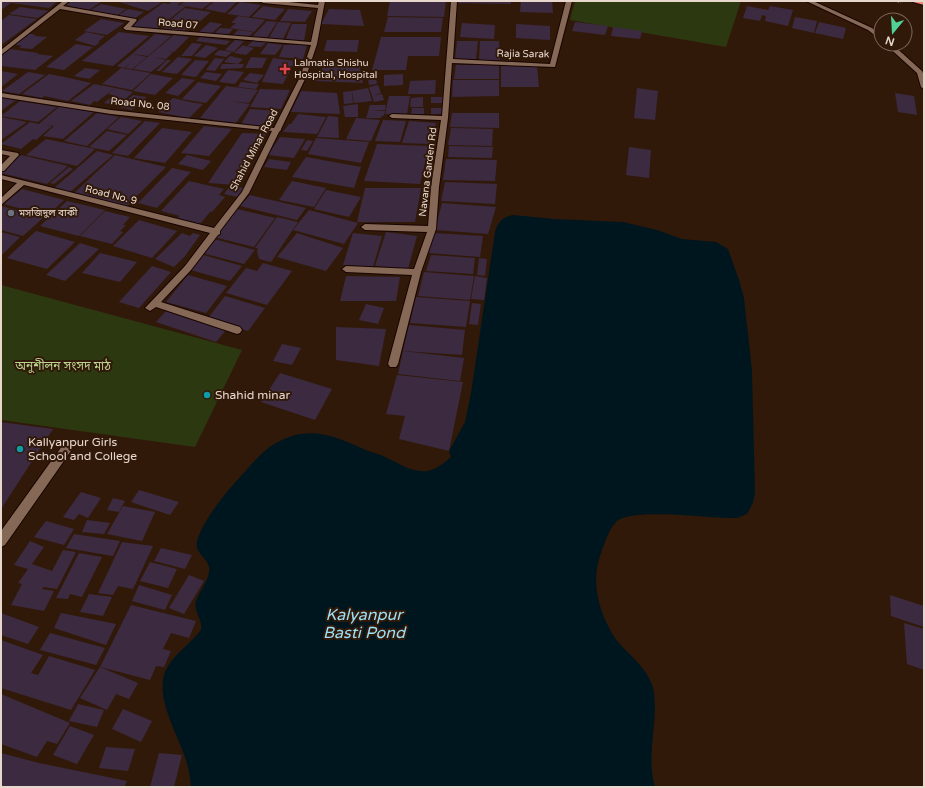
<svg xmlns="http://www.w3.org/2000/svg" width="925" height="788" viewBox="0 0 925 788" font-family="'Varela Round','Noto Sans Bengali',sans-serif">
<style>
.green{fill:#2c3810}
.water{fill:#00161e}
.building{fill:#3c2a40}
.lines{fill:none;stroke-linecap:round;stroke-linejoin:round}
.minor-casing{stroke:#180400;stroke-width:2}
.highway-casing{stroke:#180400;stroke-width:2}
.path{stroke:#867265;stroke-width:1.5;stroke-dasharray:1 2;stroke-linecap:butt}
.minor{fill:#856856;fill-rule:evenodd}
.highway{fill:#f58776;fill-rule:evenodd}
.health-dot{fill:#e0444e;stroke:#31190a;stroke-width:1.5}
.worship-dot{fill:#6b7280;stroke:#31190a;stroke-width:1.5}
.culture-dot{fill:#0f9aa8;stroke:#31190a;stroke-width:1.5}
.labels{text-anchor:middle;dominant-baseline:central;stroke-width:4;stroke-linejoin:round;paint-order:stroke}
.far-street-label{font-size:10px;fill:#e8d7cd;stroke:#31190a}
.far-poi-label{font-size:10px;fill:#e8d7cd;stroke:#31190a;text-anchor:start}
.park-label{font-size:12px;fill:#bcd48e;stroke:#31190a}
.poi-label{font-size:12px;fill:#e8d7cd;stroke:#31190a;text-anchor:start}
.near-water-label{font-size:16px;font-style:italic;fill:#9adff7;stroke:#31190a}
</style>
<rect width="100%" height="100%" fill="#31190a"/>
<g class="green">
<path d="M575,1H741L726,47L570,20Z"/>
<path d="M1,285L242,350L195,447L1,420Z"/>
</g>
<path class="water" d="M513,215L554,219L623,222L657,230L682,239L716,242L728,249L739,280L744,298L752,371L755,493L753,503L747,514L737,518C711,519 636,507 617,521C608,529 604,546 600,556C591,584 599,611 613,635C624,652 645,664 652,685C655,692 654,698 655,706C655,733 647,760 655,787H191C190,778 189,769 186,760C178,734 151,692 168,666C176,653 191,643 201,630C203,619 193,612 196,601C199,591 211,578 209,567C207,557 194,553 197,541C203,520 226,492 241,476C250,466 260,454 271,446C307,423 333,435 368,451C374,453 380,454 385,457C399,463 412,473 428,471C437,469 444,463 451,457L449,451L465,422L471,393L495,232C498,222 502,217 513,215Z"/>
<g class="building">
<path d="M1,1H58L49,8L11,3L1,10Z"/>
<path d="M72,1H102L89,10L65,5Z"/>
<path d="M121,1H156L161,3L148,11L119,2Z"/>
<path d="M172,1H183L177,5L186,6L154,31L131,26L163,3L169,4Z"/>
<path d="M185,1H213L202,9L180,5Z"/>
<path d="M215,1H238L225,13L205,9Z"/>
<path d="M390,1H446L444,17L387,16Z"/>
<path d="M455,1H511V4L455,3Z"/>
<path d="M521,1H552L553,13L520,12Z"/>
<path d="M240,2L261,5L249,17L227,14Z"/>
<path d="M101,4L126,9L116,16L91,10Z"/>
<path d="M263,6L285,9L275,20L252,17Z"/>
<path d="M747,6L768,10L770,6L793,10L788,26L765,21L766,16L762,15L760,21L743,18Z"/>
<path d="M20,7L49,11L38,18L9,14Z"/>
<path d="M185,8L211,12L191,29L179,31L161,28Z"/>
<path d="M128,9L144,12L134,19L117,16Z"/>
<path d="M288,9L312,11L305,22L280,21Z"/>
<path d="M329,9L360,10L364,26L321,24Z"/>
<path d="M9,15L37,19L1,45V21Z"/>
<path d="M238,16L265,20L254,32L230,28L236,23H231Z"/>
<path d="M388,17L443,18L441,32H384Z"/>
<path d="M795,17L817,21L814,33L792,28Z"/>
<path d="M101,19L124,23L107,35L84,31Z"/>
<path d="M267,21L277,22L266,39L252,37Z"/>
<path d="M210,22L222,24L210,35L198,33Z"/>
<path d="M278,22L291,23L282,41L268,40Z"/>
<path d="M575,22L608,26L605,35L572,31Z"/>
<path d="M819,22L846,28L843,39L815,33Z"/>
<path d="M462,23L495,25L494,39L460,37Z"/>
<path d="M292,24H307L304,41H285Z"/>
<path d="M516,24L550,26V40L516,38Z"/>
<path d="M613,27L642,31L640,39L611,36Z"/>
<path d="M220,28L233,29L227,36L214,34Z"/>
<path d="M238,30L253,32L248,38L232,36Z"/>
<path d="M86,32L105,36L98,42H100L95,46L75,40Z"/>
<path d="M119,32L149,36L113,66L82,61Z"/>
<path d="M27,33L36,35L34,36L47,37L32,49L19,48L22,46L12,44Z"/>
<path d="M155,34L171,36L148,56L132,54Z"/>
<path d="M174,35L189,37L174,52L164,50L173,52L166,59L154,57L166,60L151,72L133,69Z"/>
<path d="M200,37L230,41L226,45L196,41Z"/>
<path d="M381,37H441L439,56H376Z"/>
<path d="M235,40L244,41L234,52L225,50Z"/>
<path d="M254,40L267,42L261,47L247,46Z"/>
<path d="M327,40H359L357,52L324,51Z"/>
<path d="M457,41H478L476,59H455Z"/>
<path d="M480,41H499L500,60H479Z"/>
<path d="M192,43L202,44L192,56H181Z"/>
<path d="M268,43L283,45L275,55L260,54Z"/>
<path d="M76,44L93,47L64,70L46,67Z"/>
<path d="M206,45L218,48L205,58L194,56Z"/>
<path d="M243,45L245,46L254,48L246,55L234,53Z"/>
<path d="M284,45H307L303,59L279,57Z"/>
<path d="M10,49L38,53L20,66L37,54L53,56L35,70L1,66V55Z"/>
<path d="M219,50L232,52L226,57L214,55Z"/>
<path d="M132,54L147,57L132,69L125,68L130,63L124,68L117,66Z"/>
<path d="M230,56L243,59L238,64L224,62Z"/>
<path d="M376,56H408L406,70H372Z"/>
<path d="M178,57L192,59L177,74L162,72Z"/>
<path d="M251,57L267,58L262,68H245Z"/>
<path d="M215,58L224,59L215,71L206,70Z"/>
<path d="M273,58L295,61L283,84L262,82Z"/>
<path d="M167,60H171L160,71H156Z"/>
<path d="M195,60L209,61L196,77L181,75Z"/>
<path d="M325,63L359,64L363,83L316,81Z"/>
<path d="M222,64H244L242,68L220,69Z"/>
<path d="M456,65H499V79H454Z"/>
<path d="M501,66H537L539,87H501Z"/>
<path d="M85,68L100,70L89,79L74,76Z"/>
<path d="M121,68L151,73L132,90L102,84Z"/>
<path d="M228,70L244,72L235,84L219,82Z"/>
<path d="M1,71L18,74L1,87Z"/>
<path d="M28,72L45,75L19,94L2,91Z"/>
<path d="M206,72L222,74L216,81L200,78Z"/>
<path d="M375,72L377,84L369,85L367,73Z"/>
<path d="M250,73L264,75L257,83L243,80Z"/>
<path d="M49,74L69,78L91,83L68,101L44,96L42,98L22,94Z"/>
<path d="M151,74L173,78L155,95L133,91Z"/>
<path d="M403,74V85L384,86V75Z"/>
<path d="M182,78L195,80L178,96L165,93Z"/>
<path d="M436,80L435,94H408L410,81Z"/>
<path d="M453,80H499V96L452,97Z"/>
<path d="M198,82L221,86L206,103L182,99Z"/>
<path d="M241,82L259,84L256,89L238,87Z"/>
<path d="M94,84L115,88L97,102L94,101L90,105L71,101Z"/>
<path d="M378,85L381,93L373,95L382,94L384,100L374,102L369,87Z"/>
<path d="M226,86L258,90L249,103L228,101L250,104L236,123L200,118Z"/>
<path d="M115,88L133,92L118,106L104,103L113,95L108,94Z"/>
<path d="M368,88L372,101L354,103L352,91Z"/>
<path d="M637,88L658,91L655,120L634,118Z"/>
<path d="M260,89L290,90L281,109L250,107Z"/>
<path d="M301,91L337,93L340,114L291,112Z"/>
<path d="M352,91L353,103L344,104L343,92Z"/>
<path d="M895,93L914,96L917,115L898,112Z"/>
<path d="M133,95L147,97L132,110L119,107Z"/>
<path d="M389,96H410L407,114H385Z"/>
<path d="M1,97L16,100L1,111Z"/>
<path d="M423,97V107H410L411,98Z"/>
<path d="M431,97H444L443,103H431Z"/>
<path d="M173,98L190,102L203,104L189,118L158,112Z"/>
<path d="M20,101L57,107L38,122L1,116Z"/>
<path d="M358,104V117H345L343,106Z"/>
<path d="M370,105H386L385,110H373L385,111L384,115L380,118H366Z"/>
<path d="M60,106L94,112L63,139L43,136L54,126L43,124L52,126L36,140L33,139L21,149L1,144L30,122L39,124Z"/>
<path d="M412,108H424V114H411Z"/>
<path d="M431,108H444L443,114H431Z"/>
<path d="M250,109L279,111L270,128L240,126Z"/>
<path d="M97,113L119,117L87,146L64,141Z"/>
<path d="M452,113H499V128L450,127Z"/>
<path d="M298,114L326,117L317,134L283,132L289,124H291Z"/>
<path d="M328,116L338,117L339,138L317,137Z"/>
<path d="M1,117L27,122L1,140Z"/>
<path d="M121,117L142,121L128,134L107,129Z"/>
<path d="M356,118L380,120L371,141L346,139Z"/>
<path d="M383,120L406,121L400,142L375,141Z"/>
<path d="M145,121L160,123L128,156L112,153Z"/>
<path d="M409,121L436,123L430,144L402,143Z"/>
<path d="M204,126L232,129L209,156L181,153Z"/>
<path d="M162,128L192,132L165,163L134,158Z"/>
<path d="M451,128L493,129L492,146L448,145Z"/>
<path d="M107,131L127,135L109,151L89,147Z"/>
<path d="M242,133L266,134L236,185L208,183Z"/>
<path d="M280,137L305,139L294,158L268,155Z"/>
<path d="M316,138L369,142L361,163L308,154Z"/>
<path d="M46,139L95,149L77,166L26,155Z"/>
<path d="M307,140L313,141L307,151L301,150Z"/>
<path d="M377,144L429,146L420,184L364,181Z"/>
<path d="M449,146L493,147L492,158L448,157Z"/>
<path d="M629,147L651,150L649,178L626,175Z"/>
<path d="M97,151L113,155L69,193L53,189Z"/>
<path d="M21,155L68,166L47,184L1,173V171Z"/>
<path d="M115,155L166,167L125,208L72,195Z"/>
<path d="M187,155L211,161L203,170L178,164Z"/>
<path d="M306,157L361,167L354,188L292,177Z"/>
<path d="M269,159L291,162L287,170L264,167Z"/>
<path d="M446,159L497,160L495,181L443,180Z"/>
<path d="M69,167L73,169L54,184L50,183Z"/>
<path d="M172,168L191,172L157,208L138,203Z"/>
<path d="M189,181L224,189L219,195L225,197L212,212H210L200,224L177,218L180,216L161,211Z"/>
<path d="M292,181L326,188L314,207L279,200Z"/>
<path d="M445,182L497,184L495,204L441,201Z"/>
<path d="M230,186L244,188L237,197L224,194Z"/>
<path d="M365,188H421L415,222H357Z"/>
<path d="M22,189L64,200L47,216L4,204Z"/>
<path d="M326,190L361,197L349,217L314,209Z"/>
<path d="M250,195L306,208L297,220L240,206Z"/>
<path d="M67,201L105,210L79,236L40,226Z"/>
<path d="M442,203L496,207L488,234L435,230Z"/>
<path d="M1,206L44,217L23,236L1,230Z"/>
<path d="M237,209L275,218L254,247L214,237Z"/>
<path d="M309,210L358,223L344,244L293,230Z"/>
<path d="M105,211L130,217L123,225H126L120,231L123,232L112,244L80,236Z"/>
<path d="M277,217L298,222L271,262L259,259L257,251L258,248H255Z"/>
<path d="M139,220L177,231L152,258L113,246Z"/>
<path d="M36,231L75,242L47,269L7,258Z"/>
<path d="M1,232L20,237L1,256Z"/>
<path d="M386,232L417,236L408,269L375,266Z"/>
<path d="M182,233L190,236L193,233L200,235L185,256L174,267L155,259Z"/>
<path d="M297,233L343,248L326,271L277,257Z"/>
<path d="M353,233L382,236L373,267L343,265Z"/>
<path d="M434,233L483,236L480,257L429,253Z"/>
<path d="M214,239L255,250L244,264L202,253Z"/>
<path d="M80,243L99,249L65,281L46,275Z"/>
<path d="M100,253L137,262L120,282L82,273Z"/>
<path d="M200,254L242,266L230,281L187,269Z"/>
<path d="M431,255L475,258L473,274L426,271Z"/>
<path d="M479,258L487,259L485,276L477,275Z"/>
<path d="M263,263L292,271L267,305L226,293L246,268L257,271Z"/>
<path d="M152,266L171,272L139,308L119,302Z"/>
<path d="M424,272L474,276L470,300L418,296Z"/>
<path d="M188,275L227,286L206,313L166,302Z"/>
<path d="M346,276L400,277L396,301H340Z"/>
<path d="M475,276L487,278L484,300L471,299Z"/>
<path d="M225,296L265,308L248,331L208,318Z"/>
<path d="M416,297L470,301L466,327L410,323Z"/>
<path d="M472,303L481,304L478,325L469,324Z"/>
<path d="M366,304L384,308L378,324L359,320Z"/>
<path d="M167,310L226,330L216,342L156,322Z"/>
<path d="M409,325L465,330L462,355L403,351Z"/>
<path d="M336,327L386,329L379,366L336,360Z"/>
<path d="M282,344L301,348L292,365L273,361Z"/>
<path d="M403,351L464,358L460,381L398,374Z"/>
<path d="M280,373L332,389L315,420L261,402Z"/>
<path d="M397,375L463,382L449,451L399,439L405,416L386,414Z"/>
<path d="M1,422L53,429L1,509Z"/>
<path d="M139,490L179,502L170,515L131,502Z"/>
<path d="M81,492L101,498L88,518L79,514L74,520L63,517Z"/>
<path d="M113,498L125,501L119,512L107,510Z"/>
<path d="M123,506L155,512L142,541L107,534Z"/>
<path d="M87,520L110,523L104,534L82,532Z"/>
<path d="M46,521L74,529L64,545L34,537Z"/>
<path d="M74,534L120,541L113,556L66,548Z"/>
<path d="M30,541L44,547L32,564L52,571L63,550L76,552L57,589L44,587L42,589L54,591L44,611L11,605L22,584L18,583L28,569L14,565Z"/>
<path d="M122,542L153,546L133,589L118,586L113,595L98,593Z"/>
<path d="M161,548L192,555L185,569L154,561Z"/>
<path d="M79,553L102,557L82,597L70,594L68,599L56,598Z"/>
<path d="M150,562L177,569L168,588L140,581Z"/>
<path d="M189,575L204,581L184,614L169,608Z"/>
<path d="M139,585L172,595L165,610L132,601Z"/>
<path d="M89,594L112,597L103,616L80,612Z"/>
<path d="M890,595L924,606V627L891,616Z"/>
<path d="M131,605L196,621L189,638L171,633L163,649L171,651L164,667L156,666L150,680L100,667Z"/>
<path d="M1,613L39,627L28,644L1,635Z"/>
<path d="M61,613L116,624L106,645L54,628Z"/>
<path d="M904,623L924,629V670L907,664Z"/>
<path d="M50,633L105,648L96,665L40,650Z"/>
<path d="M1,640L43,655L31,673L38,675L49,656L95,670L71,710L1,688Z"/>
<path d="M100,667L138,683L129,699L116,694L107,710L80,698Z"/>
<path d="M1,694L70,723L57,744L47,741L37,757L1,744Z"/>
<path d="M78,704L104,710L97,727L69,721Z"/>
<path d="M123,709L152,721L141,742L112,729Z"/>
<path d="M70,726L94,735L77,764L53,755Z"/>
<path d="M106,747L135,749L128,771L99,768Z"/>
<path d="M1,753L39,763L127,781L124,787H1Z"/>
<path d="M159,753L182,755L174,787H150Z"/>
</g>
<g class="lines">
<g class="minor-casing">
<g id="minor">
<path d="M63,1L68,2L63,6L136,19L137,20L131,27L311,42L318,8L263,3L260,1H279L318,5L319,1H325L317,44L306,77L281,129V130L279,132L249,193L220,231V234L218,235L191,270L161,302L240,327L242,330L240,333L237,334L156,307L150,311L145,308L185,266L210,233L24,185L1,205V198L17,183L1,179V175L214,228L242,192L272,131L111,114L1,97V93L111,110L274,128L300,77L311,45L126,30L123,28L130,21L60,9L1,55V50Z"/>
<path d="M451,1H457L453,59L550,64L566,1H572L555,67L452,63L448,118L439,187L436,229L421,272L398,364L396,367H390L388,364L412,275L346,272L342,269L346,266L414,269L427,232L365,230L361,227L365,224L428,226L431,187L441,120L392,118L389,116L392,114L442,116Z"/>
<path d="M806,1H813L872,28L881,35V40L868,30Z"/>
<path d="M885,44H892L922,71L924,75V89L921,87L917,73Z"/>
<path d="M1,150L18,153L19,155L4,171H1V165L10,156L1,154Z"/>
<path d="M69,440L73,442L74,445L73,448L5,545L1,547V531L65,442Z"/>
</g>
</g>
<g class="highway-casing">
<path id="highway" d="M912,1H924V5L913,2Z"/>
</g>
<path class="path" d="M895,1L901,3"/>
<use href="#minor" class="minor"/>
<use href="#highway" class="highway"/>
</g>
<path class="health-dot" d="M283 63h4v4h4v4h-4v4h-4v-4h-4v-4h4z"/>
<circle class="worship-dot" cx="11" cy="213" r="4"/>
<g class="culture-dot">
<circle cx="207" cy="395" r="4"/>
<circle cx="20" cy="449" r="4"/>
</g>
<g class="labels">
<g class="far-street-label">
<text transform="translate(178 24) rotate(5)">Road 07</text>
<text transform="translate(523 54) rotate(1)">Rajia Sarak</text>
<text transform="translate(140 104) rotate(6)">Road No. 08</text>
<text transform="translate(254 150) rotate(-62)">Shahid Minar Road</text>
<text transform="translate(428 172) rotate(-83)">Navana Garden Rd</text>
<text transform="translate(111 195) rotate(14)">Road No. 9</text>
</g>
<g class="far-poi-label">
<text x="294" y="63">Lalmatia Shishu<tspan x="294" dy="12">Hospital, Hospital</tspan></text>
<text x="19" y="213">মসজিদুল বাকী</text>
</g>
<g class="park-label">
<text x="63" y="366">অনুশীলন সংসদ মাঠ</text>
</g>
<g class="poi-label">
<text x="215" y="395">Shahid minar</text>
<text x="28" y="442">Kallyanpur Girls<tspan x="28" dy="14">School and College</tspan></text>
</g>
<g class="near-water-label">
<text x="364" y="615">Kalyanpur<tspan x="364" dy="18">Basti Pond</tspan></text>
</g>
</g>
<rect width="925" height="788" fill="none" stroke="#e8d7cd" stroke-width="4"/>
<g transform="translate(893 32) rotate(198)"><circle r="19" fill="#31190a" stroke="#7a6558"/>
<path d="M0-3L7 15L0 10L-7 15Z" fill="#51d398"/>
<text y="-6" font-size="11" font-weight="bold" text-anchor="middle" fill="#e8d7cd">N</text>
</g>
</svg>
